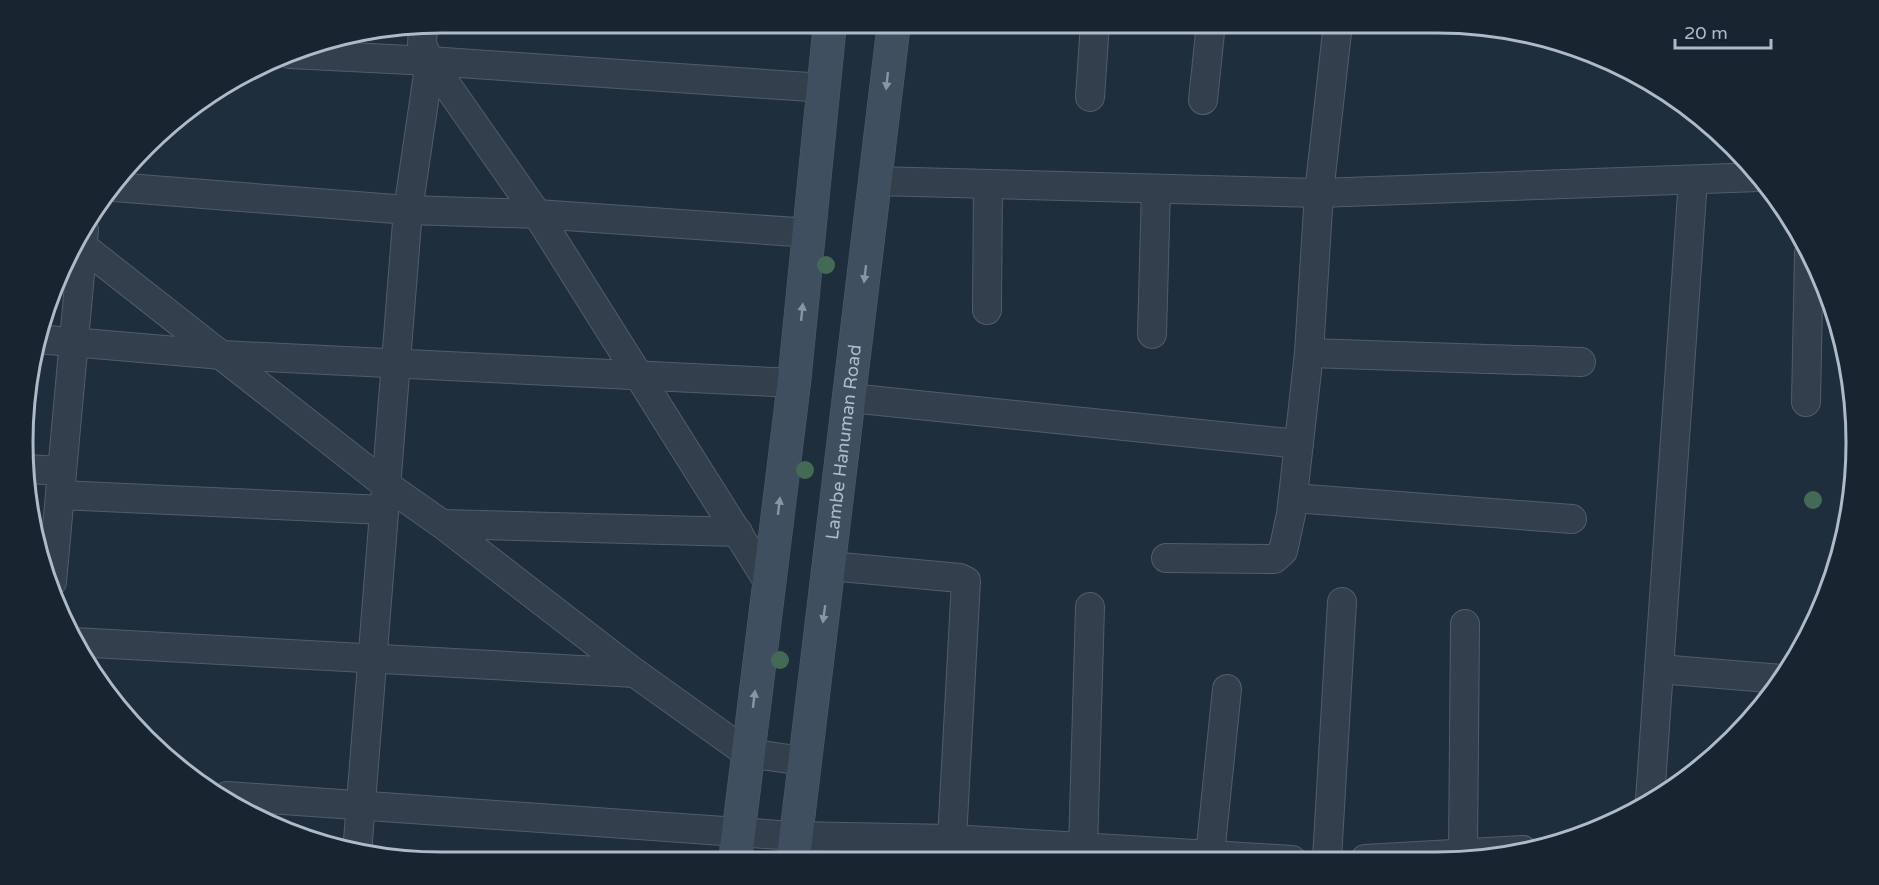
<svg xmlns="http://www.w3.org/2000/svg" width="1879" height="885" viewBox="0 0 1879 885" font-family="'Varela Round',sans-serif">
<style>
.lines{fill:none;stroke-linecap:round;stroke-linejoin:round}
.minor-casing{stroke:#515d69;stroke-width:30}
.secondary-casing{stroke:#515d69;stroke-width:34}
.minor{stroke:#333f4c;stroke-width:28}
.secondary{stroke:#404f5f;stroke-width:33}
.tree{fill:#446a55}
.oneway{fill:#8895a3}
.labels{text-anchor:middle;dominant-baseline:central;stroke-width:6;stroke-linejoin:round;paint-order:stroke}
.street-label{font-size:18px;fill:#aebac8;stroke:#182430}
.rim{fill:none;stroke:#aebac8;stroke-width:3}
</style>
<rect width="100%" height="100%" fill="#1f2e3c"/>
<g class="lines">
<g class="minor-casing">
<g id="minor">
<path d="M290,54L430,61L824,88"/>
<path d="M430,61L537,214L769,583"/>
<path d="M1090,97L1095,23"/>
<path d="M1203,100L1211,23"/>
<path d="M876,181L1319,193L1759,177"/>
<path d="M114,187L408,210L537,214L810,233"/>
<path d="M76,241L385,484L442,524L635,673L747,753L803,761"/>
<path d="M987,310L988,184"/>
<path d="M1152,334L1156,189"/>
<path d="M37,339L222,355L794,383"/>
<path d="M1309,353L1581,362"/>
<path d="M850,398L1299,444"/>
<path d="M1806,402L1809,253"/>
<path d="M27,469L62,471"/>
<path d="M60,495L384,510"/>
<path d="M1293,498L1572,519"/>
<path d="M442,524L738,532"/>
<path d="M1166,558L1268,559H1274L1283,551L1291,514L1309,353L1319,193L1338,23"/>
<path d="M830,566L960,578L966,581L952,839"/>
<path d="M52,582L84,230"/>
<path d="M74,642L635,673"/>
<path d="M1659,669L1693,180"/>
<path d="M227,796L794,836L952,839L1292,860"/>
<path d="M1650,800L1659,669L1781,679"/>
<path d="M1083,849L1090,607"/>
<path d="M357,853L408,210L430,61L422,45L423,26"/>
<path d="M1463,854L1465,624"/>
<path d="M1210,855L1227,689"/>
<path d="M1327,859L1342,602"/>
<path d="M1365,859L1523,850"/>
</g>
</g>
<g class="secondary-casing">
<g id="secondary">
<path d="M735,861L794,383L830,23"/>
<path id="s1" d="M793,861L894,23"/>
</g>
</g>
<use href="#minor" class="minor"/>
<use href="#secondary" class="secondary"/>
</g>
<g class="tree">
<circle cx="826" cy="265" r="9"/>
<circle cx="805" cy="470" r="9"/>
<circle cx="1813" cy="500" r="9"/>
<circle cx="780" cy="660" r="9"/>
</g>
<defs><path id="oneway-solid" d="M-6-.8H1V-3.2L6.5 0L1 3.2V.8H-6Z" transform="scale(1.5)"/></defs>
<g class="oneway">
<use href="#oneway-solid" transform="translate(887 81) rotate(96)"/>
<use href="#oneway-solid" transform="translate(865 274) rotate(97)"/>
<use href="#oneway-solid" transform="translate(802 312) rotate(-84)"/>
<use href="#oneway-solid" transform="translate(779 506) rotate(-83)"/>
<use href="#oneway-solid" transform="translate(824 614) rotate(98)"/>
<use href="#oneway-solid" transform="translate(754 699) rotate(-83)"/>
</g>
<g class="labels">
<g class="street-label">
<text stroke="none"><textPath href="#s1" startOffset="422">Lambe Hanuman Road</textPath></text>
</g>
</g>
<path d="M0 0H1879V885H0ZM442 33H1437A409 409 0 0 1 1846 442V443A409 409 0 0 1 1437 852H442A409 409 0 0 1 33 443V442A409 409 0 0 1 442 33Z" fill="#182430" fill-rule="evenodd"/>
<path class="rim" d="M442 33H1437A409 409 0 0 1 1846 442V443A409 409 0 0 1 1437 852H442A409 409 0 0 1 33 443V442A409 409 0 0 1 442 33Z"/>
<path d="M1675 39v9h96v-9" fill="none" stroke="#aebac8" stroke-width="3"/>
<text x="1684" y="39" font-size="18" fill="#aebac8" stroke="#182430" stroke-width="4.5" paint-order="stroke">20 m</text>
</svg>
